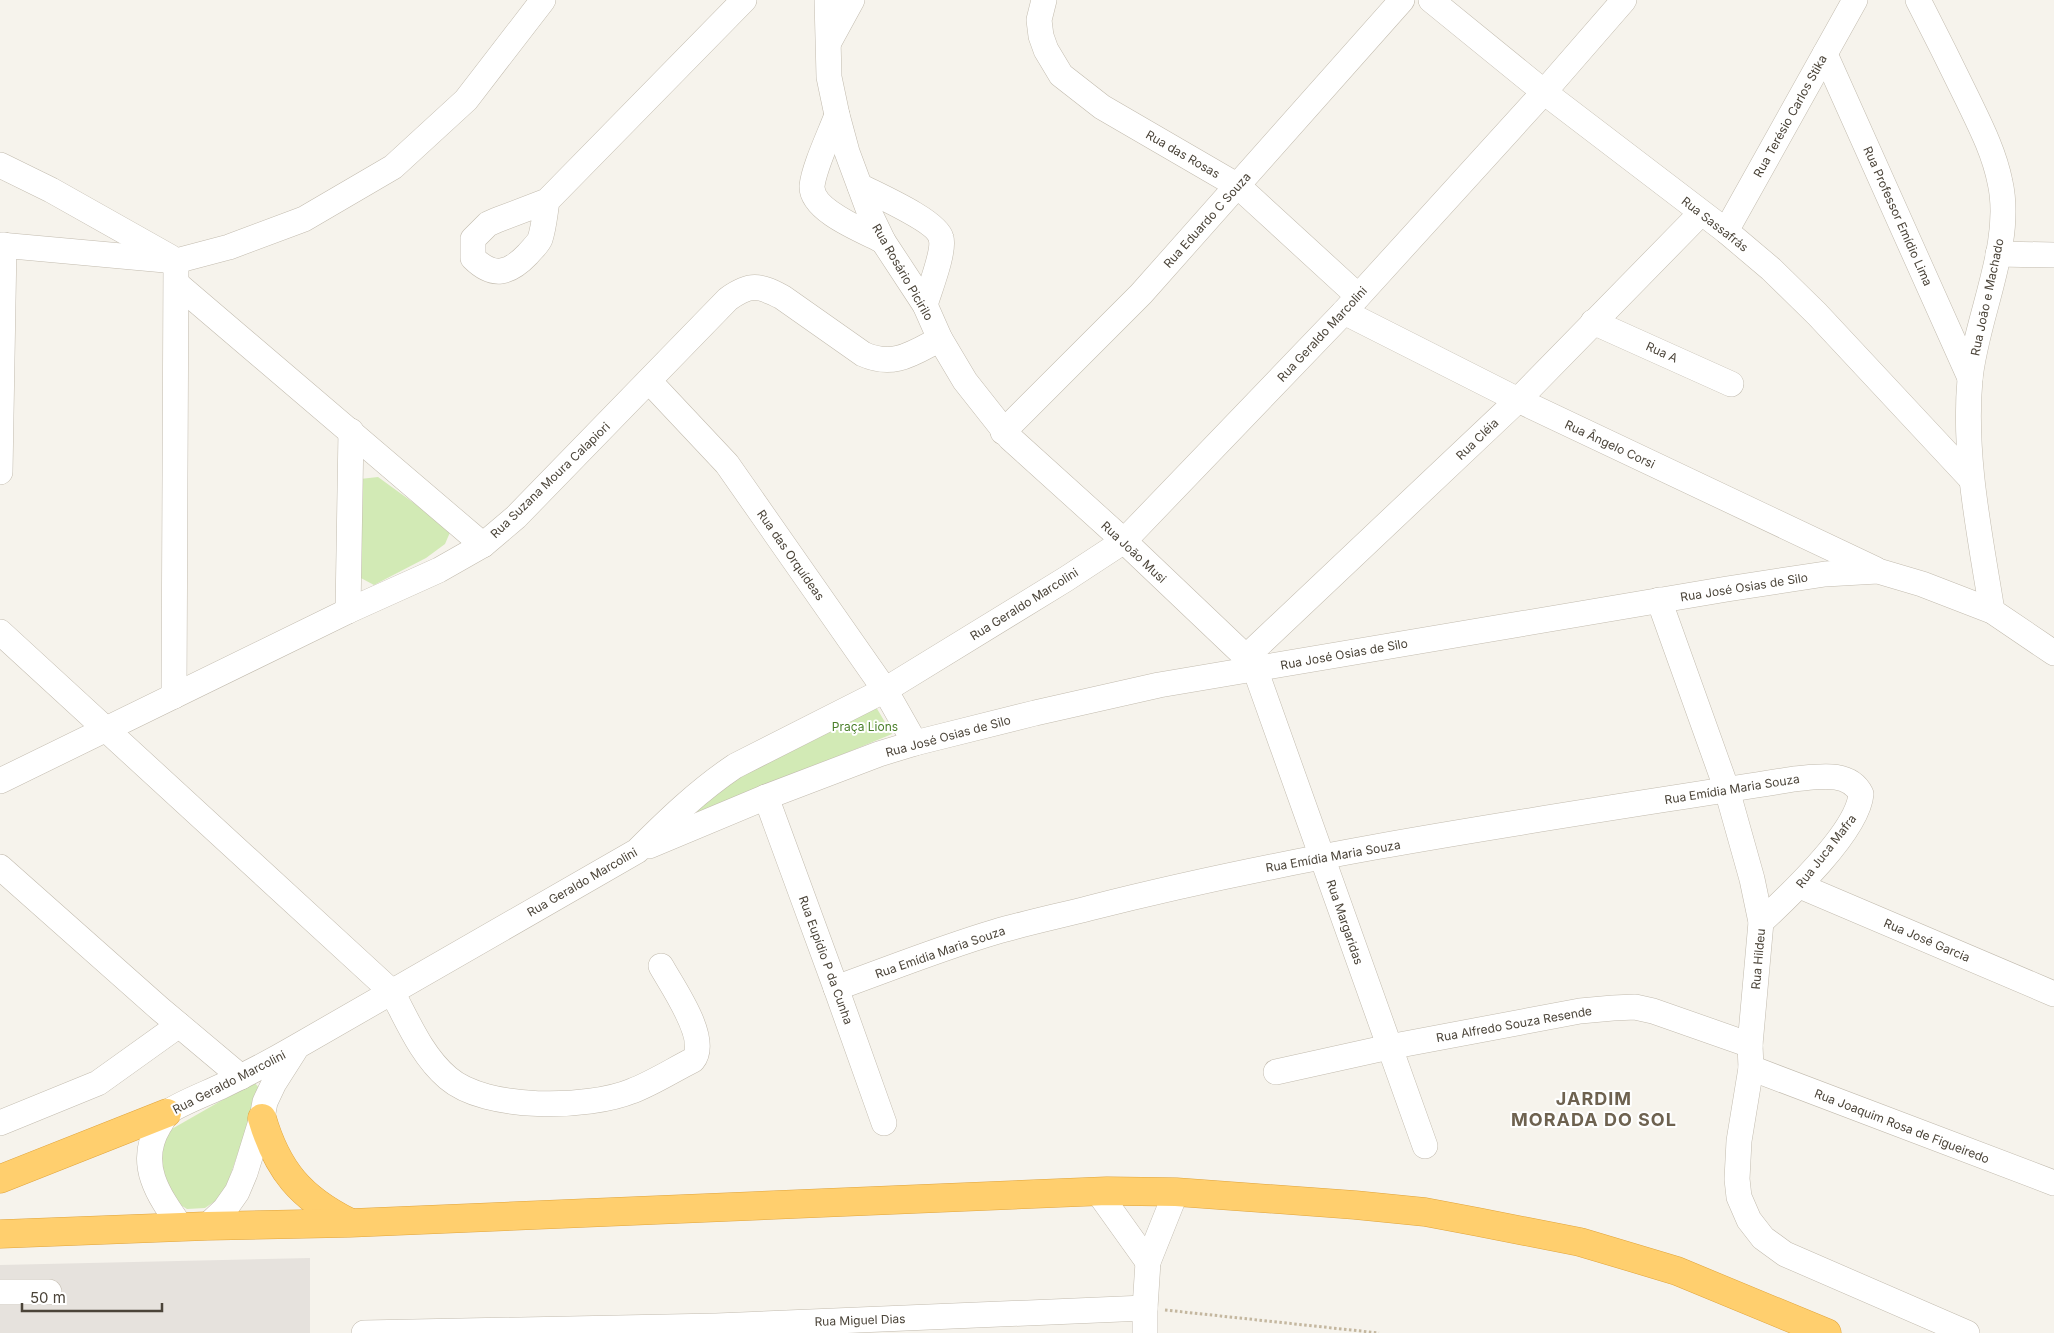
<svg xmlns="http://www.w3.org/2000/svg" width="2054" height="1333" viewBox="0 0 2054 1333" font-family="Inter,sans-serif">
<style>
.industrial{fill:#e6e2dd}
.green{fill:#d2eab5}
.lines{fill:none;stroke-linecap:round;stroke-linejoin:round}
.minor-casing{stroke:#c2bbae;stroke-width:26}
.highway-casing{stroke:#e0a43c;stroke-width:29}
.path{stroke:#c4b79f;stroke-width:3;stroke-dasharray:2.5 2.5;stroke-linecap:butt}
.minor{stroke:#fff;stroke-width:25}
.highway{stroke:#ffcf6e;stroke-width:28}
.labels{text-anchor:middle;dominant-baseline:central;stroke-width:4;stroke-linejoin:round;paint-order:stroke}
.street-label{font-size:12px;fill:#4b4439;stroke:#fff}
.park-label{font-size:12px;fill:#4a7f2a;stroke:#fff}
.district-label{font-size:18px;font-weight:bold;letter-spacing:1px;fill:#6e6250;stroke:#fff}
</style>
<rect width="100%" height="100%" fill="#f6f3ec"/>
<path class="industrial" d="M310,1258V1333H0V1265Z"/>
<g class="green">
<path d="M378,477L451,530L445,544L426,558L374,585L359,577L360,479Z"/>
<path d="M873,702L892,734L693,816L689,807L729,778Z"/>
<path d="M254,1082L260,1089L229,1179L221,1197L205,1208L187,1209L171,1199L160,1165L162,1146L170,1130Z"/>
</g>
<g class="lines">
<g class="minor-casing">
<g id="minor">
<path d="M827,0L829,77L837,115L847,152L870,214L883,241L925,305L940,339L965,381L1010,438L1124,541L1246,657L1255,669L1425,1146"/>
<path d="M1044,0L1039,20L1041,36L1046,50L1061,75L1102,107L1238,186L1358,296"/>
<path d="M1431,0L1544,92L1726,231L1771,269L1817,314L1971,479"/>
<path d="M1918,0C1935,33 1951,65 1967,98C1980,125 1994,152 2000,182C2014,244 1976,317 1970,379C1963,456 1980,535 1992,611"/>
<path d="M829,42L852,0"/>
<path d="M1825,54L1970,378"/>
<path d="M837,115C830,134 814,167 812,186C811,211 864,231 883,241"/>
<path d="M0,165L51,190L170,257"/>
<path d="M860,186C877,195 937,221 941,238C945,251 929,291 925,305"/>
<path d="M547,201C545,213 544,227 540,239C538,244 532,249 528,254C509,274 493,278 473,258V239L488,224L497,220L547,201L744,0"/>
<path d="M1726,231L1855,0"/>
<path d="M0,245L176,261L229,247L304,219L393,167L466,100L543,0"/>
<path d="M1998,254L2054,255"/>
<path d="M177,284L483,545"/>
<path d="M1344,312L1518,400L1875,569"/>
<path d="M1593,322L1731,384"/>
<path d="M649,381L727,464L885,690L915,743"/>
<path d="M1003,432L1141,294L1402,0"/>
<path d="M0,472L4,245"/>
<path d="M1659,600L1727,790L1752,879L1761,922L1750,1045L1751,1068L1739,1141L1737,1179L1739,1197L1749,1220L1763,1238L1785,1254L1967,1333"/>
<path d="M348,611L351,431"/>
<path d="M0,632L392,992C408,1022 422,1056 448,1078C486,1111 588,1109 632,1091C653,1083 673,1070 693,1060C710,1039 672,986 661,966"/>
<path d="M1246,657L1518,400L1701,213"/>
<path d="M174,696L176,261"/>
<path d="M0,781L348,611L439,570L483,545L516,517L728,299C750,283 759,285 782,297L863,354C894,368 913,353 940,339"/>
<path d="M766,797L836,988L884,1123"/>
<path d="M649,846L766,797L879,754L915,743L1035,713L1159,685L1727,589L1825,574L1878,571L1922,584L1992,611L2054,653"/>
<path d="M0,867L160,1009L241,1077"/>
<path d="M1800,886L2054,994"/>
<path d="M836,988C889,969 941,948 995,932C1026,923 1059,916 1090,908C1321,849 1558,817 1794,779C1817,777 1849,770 1861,794C1858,831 1789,896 1761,922"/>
<path d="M1751,1068L2054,1183"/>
<path d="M1276,1072L1389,1047L1580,1011L1613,1008L1635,1007L1653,1011L1750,1045"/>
<path d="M0,1123L98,1083L179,1025"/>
<path d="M1098,1192L1148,1262"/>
<path d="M207,1226L225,1209L237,1192L245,1173L262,1118L265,1102L274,1083L295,1050"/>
<path d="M181,1227C159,1196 136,1164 159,1126C162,1122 164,1116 167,1113C176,1105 210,1092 222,1086C247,1074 272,1061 296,1047L637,851C668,820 698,791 735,766L885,690L1066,579L1124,541L1344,312L1544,92L1624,0"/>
<path d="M0,1292H49"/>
<path d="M364,1333L716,1326L1145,1308"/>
<path d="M1145,1333V1308L1148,1262L1176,1192"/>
</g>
</g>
<g class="highway-casing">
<g id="highway">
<path d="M262,1118C277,1170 301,1198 349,1222"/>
<path d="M0,1179L167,1113"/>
<path d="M0,1234L207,1226L350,1223L1107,1191L1176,1192L1355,1205L1425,1212L1478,1222L1580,1242L1677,1271L1827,1333"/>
</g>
</g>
<path class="path" d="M1165,1310L1379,1333"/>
<use href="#minor" class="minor"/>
<use href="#highway" class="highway"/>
</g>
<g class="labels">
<g class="street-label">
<text transform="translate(1790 116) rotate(-61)">Rua Terésio Carlos Stika</text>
<text transform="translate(1183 154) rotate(30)">Rua das Rosas</text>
<text transform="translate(1898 216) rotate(66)">Rua Professor Emídio Lima</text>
<text transform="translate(1207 220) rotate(-48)">Rua Eduardo C Souza</text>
<text transform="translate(1715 224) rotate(38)">Rua Sassafrás</text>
<text transform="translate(903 272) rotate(60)">Rua Rosário Picirilo</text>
<text transform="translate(1987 297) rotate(-78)">Rua João e Machado</text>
<text transform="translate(1322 334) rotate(-47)">Rua Geraldo Marcolini</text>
<text transform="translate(1662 352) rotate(24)">Rua A</text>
<text transform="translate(1477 439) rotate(-44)">Rua Cléia</text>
<text transform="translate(1610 444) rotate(25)">Rua Ângelo Corsi</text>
<text transform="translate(550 480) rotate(-44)">Rua Suzana Moura Calapiori</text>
<text transform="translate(1134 552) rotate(43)">Rua João Musi</text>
<text transform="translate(791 555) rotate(55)">Rua das Orquídeas</text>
<text transform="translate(1744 587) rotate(-9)">Rua José Osias de Silo</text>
<text transform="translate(1024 604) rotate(-32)">Rua Geraldo Marcolini</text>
<text transform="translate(1344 654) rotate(-10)">Rua José Osias de Silo</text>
<text transform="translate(948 736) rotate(-15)">Rua José Osias de Silo</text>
<text transform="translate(1732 789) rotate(-9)">Rua Emídia Maria Souza</text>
<text transform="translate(1826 851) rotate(-52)">Rua Juca Mafra</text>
<text transform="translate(1333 856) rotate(-10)">Rua Emídia Maria Souza</text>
<text transform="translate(582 882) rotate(-30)">Rua Geraldo Marcolini</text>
<text transform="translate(1345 922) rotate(71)">Rua Margaridas</text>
<text transform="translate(1927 940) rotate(23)">Rua José Garcia</text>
<text transform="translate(940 952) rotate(-19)">Rua Emídia Maria Souza</text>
<text transform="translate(1758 959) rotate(-85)">Rua Hildeu</text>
<text transform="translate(826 960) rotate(70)">Rua Eupídio P da Cunha</text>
<text transform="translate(1514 1024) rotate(-10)">Rua Alfredo Souza Resende</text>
<text transform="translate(229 1082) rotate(-27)">Rua Geraldo Marcolini</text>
<text transform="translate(1902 1126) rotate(21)">Rua Joaquim Rosa de Figueiredo</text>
<text transform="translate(860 1320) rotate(-2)">Rua Miguel Dias</text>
</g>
<g class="park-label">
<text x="865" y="726">Praça Lions</text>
</g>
<g class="district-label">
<text x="1594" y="1098">JARDIM<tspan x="1594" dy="21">MORADA DO SOL</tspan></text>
</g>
</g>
<path d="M22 1303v8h140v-8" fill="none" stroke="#4b4439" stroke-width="2.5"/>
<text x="30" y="1303" font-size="15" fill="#4b4439" stroke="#ffffff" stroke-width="4" paint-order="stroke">50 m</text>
</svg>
